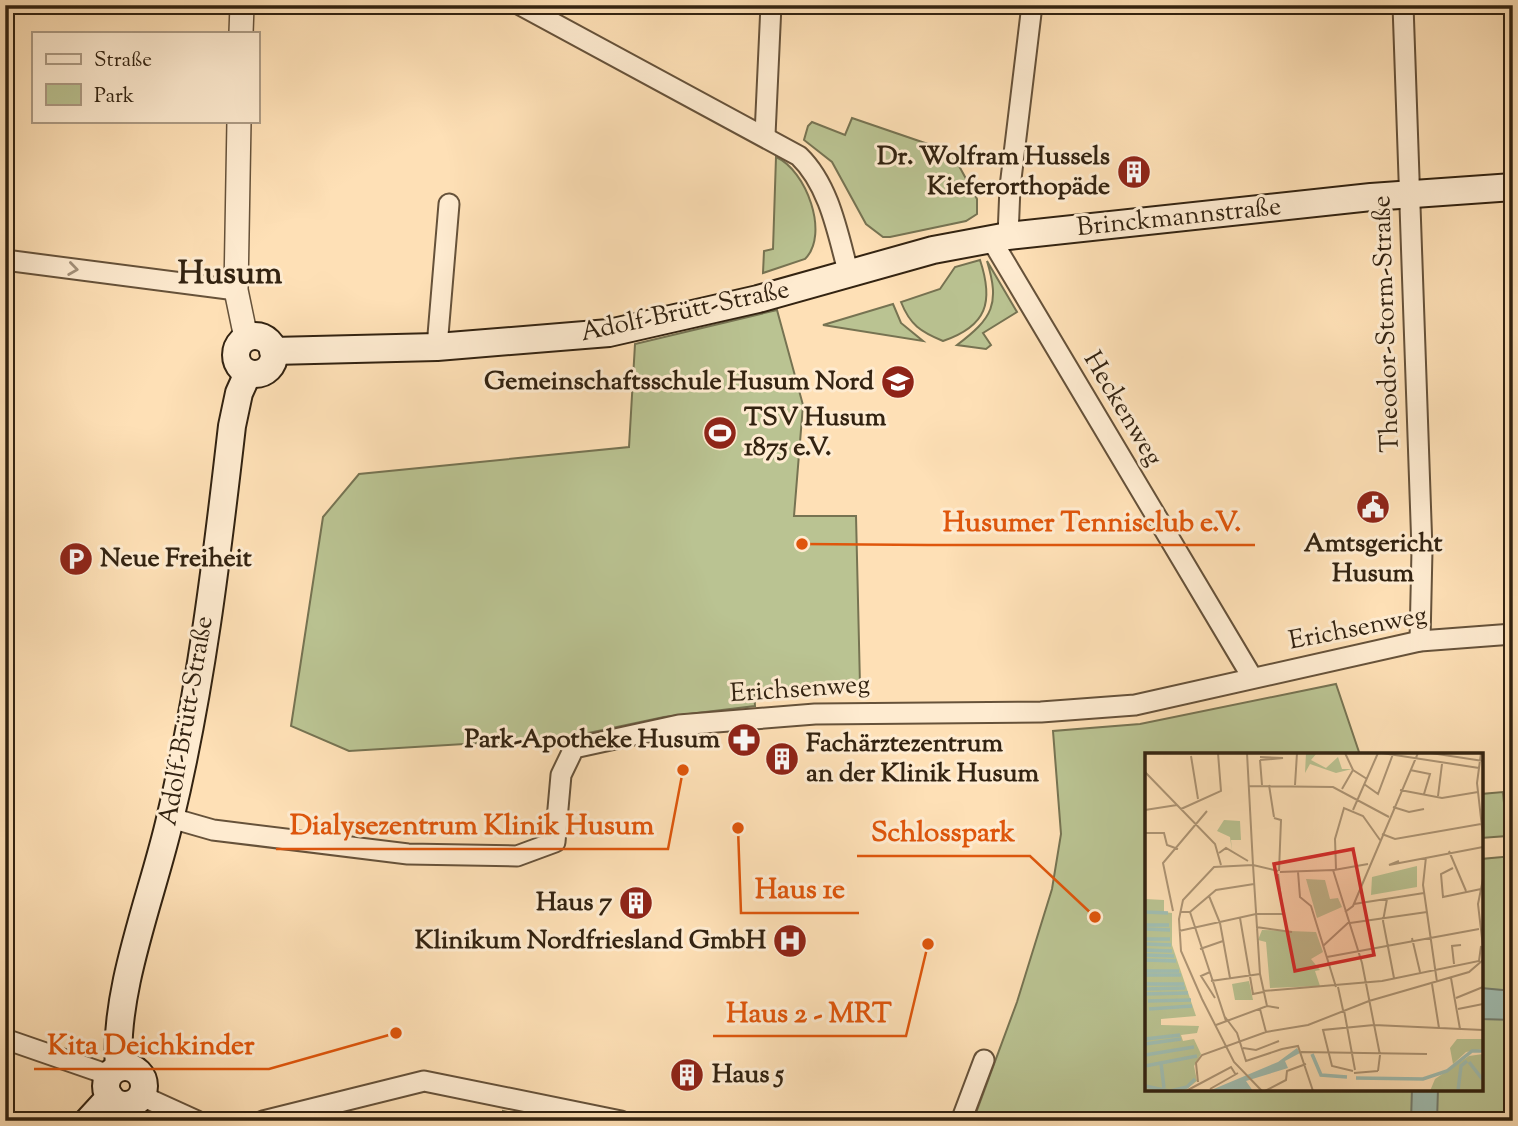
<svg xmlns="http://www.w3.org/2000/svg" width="1518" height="1126" viewBox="0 0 1518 1126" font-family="'Sorts Mill Goudy',serif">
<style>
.green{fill:#bac392;stroke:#767352;stroke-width:2}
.water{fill:#a0bdb1;stroke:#747f71;stroke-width:2}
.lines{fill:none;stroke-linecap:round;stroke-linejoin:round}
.minor-casing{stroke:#66523a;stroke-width:23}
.tertiary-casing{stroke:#66523a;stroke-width:26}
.secondary-casing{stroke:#332311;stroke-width:30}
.minor{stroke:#feebd0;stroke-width:19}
.tertiary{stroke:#feebd0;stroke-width:23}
.secondary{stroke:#feebd0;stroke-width:26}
.oneway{stroke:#a3917a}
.labels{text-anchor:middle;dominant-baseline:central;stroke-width:6;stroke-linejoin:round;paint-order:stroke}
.poi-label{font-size:26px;font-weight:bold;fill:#332311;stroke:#feebd0;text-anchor:end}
.street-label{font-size:26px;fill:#332311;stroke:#feebd0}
.district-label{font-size:33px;font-weight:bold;fill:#332311;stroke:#feebd0}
.inset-river{fill:none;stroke:#a0bdb1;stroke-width:3.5}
.inset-road{fill:none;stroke:#ad9474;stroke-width:2}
.view{fill:#d62828;fill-opacity:0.15;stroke:#d62828;stroke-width:3.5}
.inset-edge{fill:none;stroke:#332311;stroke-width:3.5}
.leader{fill:none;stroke:#df560c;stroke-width:2.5}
.callout-dot{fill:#df560c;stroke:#feebd0;stroke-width:2.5}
.callout-label{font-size:28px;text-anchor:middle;font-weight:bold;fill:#df560c;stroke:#feebd0;stroke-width:6;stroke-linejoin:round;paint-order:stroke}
</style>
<rect width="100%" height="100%" fill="#fee0b6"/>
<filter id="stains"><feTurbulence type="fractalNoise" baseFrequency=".00286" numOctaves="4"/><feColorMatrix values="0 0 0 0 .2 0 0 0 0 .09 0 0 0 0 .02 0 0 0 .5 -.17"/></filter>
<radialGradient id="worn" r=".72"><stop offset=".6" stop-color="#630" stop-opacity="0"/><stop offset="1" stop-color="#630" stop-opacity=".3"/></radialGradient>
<g class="green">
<path d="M852,118L960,155L958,164L977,199V214L966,221L890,237H883L866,224L832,162L804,140L808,126L812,122L845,135Z"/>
<path d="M776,157C806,170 830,234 805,259L763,273L764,251L773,249Z"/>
<path d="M980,260C994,302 987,326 943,341C921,332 910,325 901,302L940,289L955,267Z"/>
<path d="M987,261L1017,312L983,333L991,345L986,349L957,345C993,318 1000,304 987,261Z"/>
<path d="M893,304L901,323L923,341L823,325Z"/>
<path d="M777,310L803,405L794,516H856L860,685L754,689L755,706L664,717L565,738L349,751L291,726L323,517L359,474L629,447L635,344Z"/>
<path d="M1336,684L1360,755H1147V1089H1481V859L1513,856V1121H973L1017,1002L1052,889L1061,834L1053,731L1140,724Z"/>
<path d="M1503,792L1507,836L1481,838V794Z"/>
<path d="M503,1111L533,1117L532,1121H503Z"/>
</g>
<g class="water">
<path d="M1481,988L1513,991V1020L1481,1019Z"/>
<path d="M1412,1089H1438L1437,1121H1411Z"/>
</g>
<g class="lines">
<g class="minor-casing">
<g id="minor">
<path d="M520,5L799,156C830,186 838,235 849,275"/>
<path d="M1403,5L1422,550L1420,641"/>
<path d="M765,135L771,5"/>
<path d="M1008,236L1010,187L1032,5"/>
<path d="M991,239L1252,677"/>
<path d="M5,260L236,290"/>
<path d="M437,347L449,204"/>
<path d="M171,818L213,830L408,854L517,856L555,842L561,775L574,748L679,725L815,714L1041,712L1135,705L1420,641L1513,634"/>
<path d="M5,1039L109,1075"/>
<path d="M142,1096L197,1121"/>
<path d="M263,1121L424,1081L621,1121"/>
<path d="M961,1121L984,1060"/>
</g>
</g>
<g class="tertiary-casing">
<g id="tertiary">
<path d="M241,33L242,5"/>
<path d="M239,121L236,290L246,338"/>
</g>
</g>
<g class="secondary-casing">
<g id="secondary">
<circle cx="255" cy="355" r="19"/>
<path d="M273,351L437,347L609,333L758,299L933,250L1008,236L1371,197L1513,187"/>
<circle cx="125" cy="1086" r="19"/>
<path d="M119,1067C113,991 153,894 170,819C201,691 217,557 232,426L239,393L248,373"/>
<path d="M88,1121L110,1097"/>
</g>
</g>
<use href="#minor" class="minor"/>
<use href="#tertiary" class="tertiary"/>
<use href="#secondary" class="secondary"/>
</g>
<defs><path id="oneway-chevron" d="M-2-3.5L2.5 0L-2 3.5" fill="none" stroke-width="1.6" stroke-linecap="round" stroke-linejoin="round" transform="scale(1.75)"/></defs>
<use class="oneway" href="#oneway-chevron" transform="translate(73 269) rotate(8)"/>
<defs>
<g id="building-disc" transform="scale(1.75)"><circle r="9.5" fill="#8f2418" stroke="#feebd0"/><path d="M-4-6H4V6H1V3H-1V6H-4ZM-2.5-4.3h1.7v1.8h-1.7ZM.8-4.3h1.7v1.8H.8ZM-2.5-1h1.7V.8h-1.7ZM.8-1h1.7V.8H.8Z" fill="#fff"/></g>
<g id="school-disc" transform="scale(1.75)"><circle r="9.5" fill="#8f2418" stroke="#feebd0"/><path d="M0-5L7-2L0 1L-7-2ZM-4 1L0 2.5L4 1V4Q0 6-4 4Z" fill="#fff"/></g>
<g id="stadium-disc" transform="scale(1.75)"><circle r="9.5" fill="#8f2418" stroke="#feebd0"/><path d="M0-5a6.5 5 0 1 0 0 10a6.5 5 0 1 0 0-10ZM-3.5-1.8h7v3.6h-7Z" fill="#fff"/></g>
<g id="civic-disc" transform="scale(1.75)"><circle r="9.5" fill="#8f2418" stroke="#feebd0"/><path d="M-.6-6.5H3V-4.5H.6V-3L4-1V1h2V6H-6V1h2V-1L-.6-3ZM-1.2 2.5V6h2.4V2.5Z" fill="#fff"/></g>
<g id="parking-disc" transform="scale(1.75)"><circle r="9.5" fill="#8f2418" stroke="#feebd0"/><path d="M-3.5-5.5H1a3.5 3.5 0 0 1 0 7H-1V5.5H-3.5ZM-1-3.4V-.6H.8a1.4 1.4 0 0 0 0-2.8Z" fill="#fff"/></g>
<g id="pharmacy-disc" transform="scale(1.75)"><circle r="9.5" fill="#8f2418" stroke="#feebd0"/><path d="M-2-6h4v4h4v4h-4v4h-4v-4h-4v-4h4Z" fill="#fff"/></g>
<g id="hospital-disc" transform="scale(1.75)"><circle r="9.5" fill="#8f2418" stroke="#feebd0"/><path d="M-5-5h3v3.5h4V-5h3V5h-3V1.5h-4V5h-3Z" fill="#fff"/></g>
</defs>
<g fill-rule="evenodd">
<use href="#building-disc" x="1134" y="172"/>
<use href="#school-disc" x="898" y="382"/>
<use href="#stadium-disc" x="720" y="433"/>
<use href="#civic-disc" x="1373" y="507"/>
<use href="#parking-disc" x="76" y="559"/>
<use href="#pharmacy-disc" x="744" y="740"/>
<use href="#building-disc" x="782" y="759"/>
<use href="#building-disc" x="636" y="903"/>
<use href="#hospital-disc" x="790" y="941"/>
<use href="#building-disc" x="687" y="1075"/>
</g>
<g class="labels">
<g class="poi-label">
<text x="1110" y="157">Dr. Wolfram Hussels<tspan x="1110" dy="30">Kieferorthopäde</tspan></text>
<text x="874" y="382">Gemeinschaftsschule Husum Nord</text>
<text x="744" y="418" text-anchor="start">TSV Husum<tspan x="744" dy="30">1875 e.V.</tspan></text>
<text x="1373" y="544" text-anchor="middle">Amtsgericht<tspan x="1373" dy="30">Husum</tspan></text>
<text x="100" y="559" text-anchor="start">Neue Freiheit</text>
<text x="720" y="740">Park-Apotheke Husum</text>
<text x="806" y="744" text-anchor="start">Fachärztezentrum<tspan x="806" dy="30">an der Klinik Husum</tspan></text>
<text x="612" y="903">Haus 7</text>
<text x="766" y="941">Klinikum Nordfriesland GmbH</text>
<text x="712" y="1075" text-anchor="start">Haus 5</text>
</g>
<g class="street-label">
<text transform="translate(1179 218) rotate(-6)">Brinckmannstraße</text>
<text transform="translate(685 312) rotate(-12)">Adolf-Brütt-Straße</text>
<text transform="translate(1387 324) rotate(-92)">Theodor-Storm-Straße</text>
<text transform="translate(1122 409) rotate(59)">Heckenweg</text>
<text transform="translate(1358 629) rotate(-11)">Erichsenweg</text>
<text transform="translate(800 690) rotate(-4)">Erichsenweg</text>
<text transform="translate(187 721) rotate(-80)">Adolf-Brütt-Straße</text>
</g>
<g class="district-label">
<text x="230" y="275">Husum</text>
</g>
</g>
<g transform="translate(1145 753)">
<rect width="338" height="338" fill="#fee0b6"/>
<path d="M161,0H172L166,7L181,15L193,4L197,16H207L191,20L165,11L160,20ZM79,67L95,68L96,87H86L87,98L85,84L72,78ZM272,113V134L226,142L227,124ZM161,126L180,127L185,146L193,145L197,154L172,165ZM0,146L19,147V159L27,160V192L51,263L16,266V272L54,273L52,280L36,282L38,288L49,286L56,301L49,313L52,328L39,338H0ZM117,177L171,179L178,199L166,206L175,217L170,218L175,233L125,235L121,189L113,187ZM104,228L108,247H90L87,231ZM312,286H338V296L321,299L308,311L305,295ZM338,301V338H285L290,326L324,303Z" fill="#bac392"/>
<path d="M152,295L155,300L140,308L143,315L101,328L108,338H64L133,309Z" fill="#a0bdb1"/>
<path class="inset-river" d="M0,159L23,160M0,172H24M0,176L25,177M0,186H25M0,191L26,192M0,197L27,198M0,202L29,203M0,207L31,208M0,218H34M0,222H36M0,231H39M0,236L40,235M0,241L43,240M3,248L46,247M4,256L47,253M0,286L35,282M0,291L36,286M167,301L176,322L202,324M0,302L49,294M324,309L338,327M16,310L19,335M0,313L52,303M211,325L278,326L302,318L327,298H338M0,333L24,338M25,338L42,334L50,326M313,338L316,313L322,308"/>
<path class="inset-road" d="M102,0L108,112M200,0L208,17L222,26M237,0L334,15M286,0L338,8M336,0L332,30L338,83M46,3L53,46M115,4L138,5L115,7M115,7L117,32M265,17L285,21L279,41M0,19L70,91L76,112M219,31L233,41L248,1M124,32L129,64M150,32L152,0M103,33L188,34L244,64M197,36L208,17M255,37L297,45L333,39M293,43L297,11M248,54L264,59L279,56M36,56L76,38L73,0M0,57L32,52M208,57L233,0M129,65L136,67L134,118M0,80H19L22,92L33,96M237,81L250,86L336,71M304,98L321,138M74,100L81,95L103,108M281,104L278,132L292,229M254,108L244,112L338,94M108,112L115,221L122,253M308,115L296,121L298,144L336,136M191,116L190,86L199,55L218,63L235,87M189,117L223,111M135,119L188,117L217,210L235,302L233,318M153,119L155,144L166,153L191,234M338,126L333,151L338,194M64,143L75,170L85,225M242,146L238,168L249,225M209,151L279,140M28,158L18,110L62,58M36,159H45L71,137L109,131M45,159L81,268M200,159L208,153L273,0M95,165L108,241L118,239M205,170L282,159M111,174L147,179M34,178L111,161H138L133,121M267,185L275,219M178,193L204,169M55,196L78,188M182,204L334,176M309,211L307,193L316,192M65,219L56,223L70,245M306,225L315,276M66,228L115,221M287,231L294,275M193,234L198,257M118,238L237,228L334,208L336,193M311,245L338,234M224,248L324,219L338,207M115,256L121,279M313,256L338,251M199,257L210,317M80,264L92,280L101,308L137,296M71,272L122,253L134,255M229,272L338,277M98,295L111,297L134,288M137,296L153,293L168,338M156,299L282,301M208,318L187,313L178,277L229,272M209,320L233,318M53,329L51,310L57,302L121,279L163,272L224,248M65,336L93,320M41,338L86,314L91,322M117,338L89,309L57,246L36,198L34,166L38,147L69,114L108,112L133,118M120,338L141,327L142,318L161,311"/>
<path class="view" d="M208,96L229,202L150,218L129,111Z"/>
<rect width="338" height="338" class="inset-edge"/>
</g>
<path class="leader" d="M802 544L928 545H1255M683 770L668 849H276M1095 917L1030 856H857M738 828L741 913H859M928 944L906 1036H713M396 1033L269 1069H34"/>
<g class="callout-dot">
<circle cx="802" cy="544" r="7"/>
<circle cx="683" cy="770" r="7"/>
<circle cx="1095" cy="917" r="7"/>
<circle cx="738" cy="828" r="7"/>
<circle cx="928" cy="944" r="7"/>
<circle cx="396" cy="1033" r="7"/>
</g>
<g class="callout-label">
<text x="1092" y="531">Husumer Tennisclub e.V.</text>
<text x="472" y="834">Dialysezentrum Klinik Husum</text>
<text x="943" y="841">Schlosspark</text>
<text x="800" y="898">Haus 1e</text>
<text x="809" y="1022">Haus 2 - MRT</text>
<text x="151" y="1054">Kita Deichkinder</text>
</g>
<rect width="1518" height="1126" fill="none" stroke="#fee0b6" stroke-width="28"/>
<rect x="7" y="7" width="1504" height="1112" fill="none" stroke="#332311" stroke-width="3.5"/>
<rect x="14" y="14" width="1490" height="1098" fill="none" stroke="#332311" stroke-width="2"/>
<rect x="32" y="32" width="228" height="91" fill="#feebd0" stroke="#ad9b84" stroke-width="2"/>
<rect x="46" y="54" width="35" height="10" fill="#feebd0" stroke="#ad9b84" stroke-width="2"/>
<text x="94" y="66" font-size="21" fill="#332311">Straße</text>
<rect x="46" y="84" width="35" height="21" fill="#bac392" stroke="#ad9b84" stroke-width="2"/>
<text x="94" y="102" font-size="21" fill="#332311">Park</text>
<rect width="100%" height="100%" filter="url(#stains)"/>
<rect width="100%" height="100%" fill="url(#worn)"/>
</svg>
